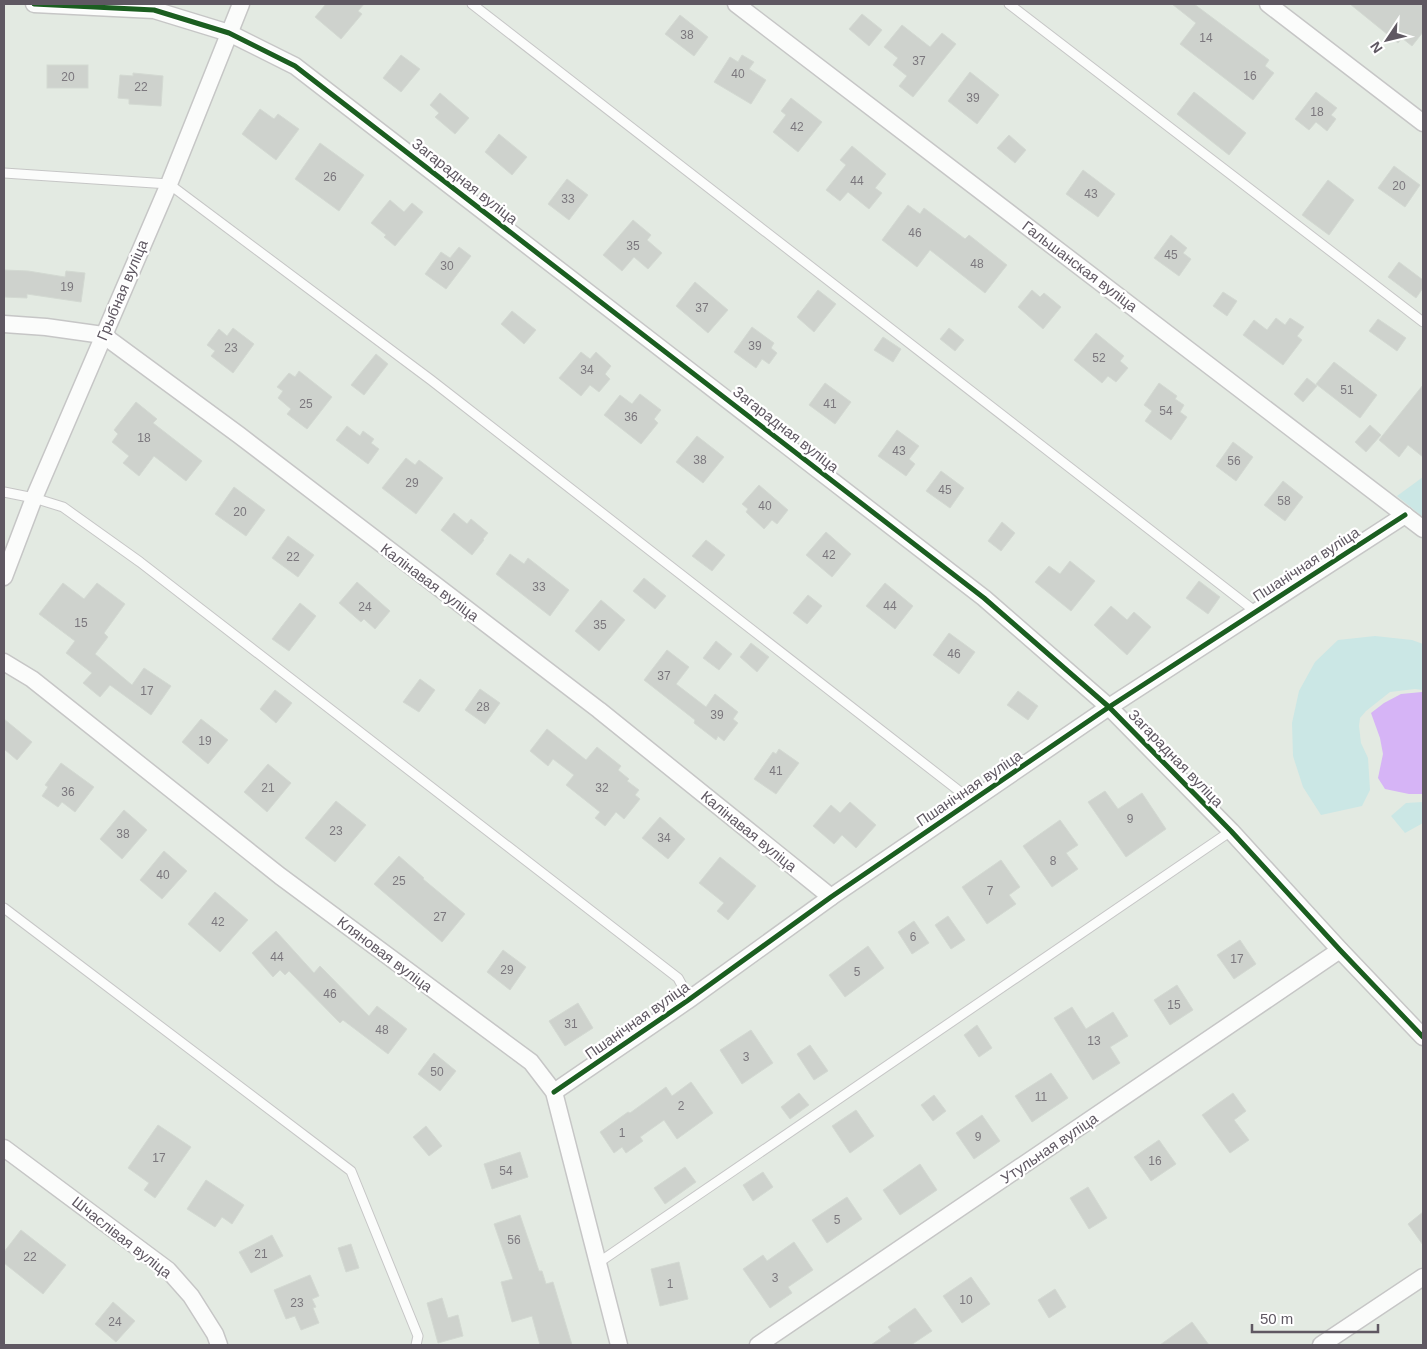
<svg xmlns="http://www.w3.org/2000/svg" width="1427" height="1349" viewBox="0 0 1427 1349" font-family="Arial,sans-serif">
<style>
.green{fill:#cbe7e5}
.water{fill:#d6b4f6}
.building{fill:#ced2cd;stroke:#d3d9d2}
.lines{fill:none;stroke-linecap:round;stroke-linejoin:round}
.lane-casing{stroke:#c6c6c6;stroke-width:11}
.street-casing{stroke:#c6c6c6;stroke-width:19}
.lane{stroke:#fbfcfb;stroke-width:9}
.street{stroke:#fbfcfb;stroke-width:16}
.cycleway-casing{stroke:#fff;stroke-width:8}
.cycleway{stroke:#1b5e20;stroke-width:5}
.labels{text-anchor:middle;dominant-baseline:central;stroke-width:4.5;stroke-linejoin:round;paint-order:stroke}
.number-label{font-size:12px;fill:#7b777d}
.street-label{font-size:15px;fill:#5f5862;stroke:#fff}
</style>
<rect width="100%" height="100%" fill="#e3eae2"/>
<g class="green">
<path d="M1423,477V517L1397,496Z"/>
<path d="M1375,636L1412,640L1423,644V690L1415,689L1390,692L1366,711L1360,718L1359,726L1361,743L1368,758L1370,790L1362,806L1321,815L1303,787L1293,756L1292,723L1299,691L1315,662L1338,640Z"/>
<path d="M1423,802V823L1405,833L1391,816L1406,803Z"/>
</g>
<path class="water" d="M1422,692L1423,693V794H1409L1385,789L1378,778L1383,754L1380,738L1371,713L1384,703L1401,694Z"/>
<g class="building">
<path d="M326,4H364L358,11L362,14L341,39L315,17Z"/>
<path d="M1172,4H1194L1269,60L1265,66L1274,73L1253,100L1180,44L1196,23Z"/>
<path d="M1350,4H1423V32L1412,46L1402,38L1398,43Z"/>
<path d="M862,14L882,30L869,46L849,29Z"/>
<path d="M680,15L708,37L694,56L665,34Z"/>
<path d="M902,25L930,47L942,33L956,44L913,97L899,86L907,76L893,65L898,58L884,47Z"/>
<path d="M401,55L420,69L401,92L383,78Z"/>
<path d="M742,55L754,62L749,69L766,80L751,104L714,82L730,57L738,62Z"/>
<rect x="47" y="65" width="41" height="23"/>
<path d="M970,72L999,95L977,124L948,101Z"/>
<path d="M133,73L163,76L161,106L129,104V99L118,98L120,75L133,76Z"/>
<path d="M1194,92L1246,133L1229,155L1177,114Z"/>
<path d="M1316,92L1337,108L1331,115L1336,119L1327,131L1316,122L1309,130L1295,119Z"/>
<path d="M440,93L469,118L455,134L435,117L439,113L430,105Z"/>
<path d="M791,98L822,122L798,152L773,132L786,115L781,111Z"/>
<path d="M260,109L274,119L278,114L299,129L276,160L242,134Z"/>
<path d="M499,134L527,157L512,175L485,152Z"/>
<path d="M1009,135L1026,150L1015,163L997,148Z"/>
<path d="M320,143L364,175L339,211L295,179Z"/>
<path d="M852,146L886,174L875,188L882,193L869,209L848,192L840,201L826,190L846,165L840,160Z"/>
<path d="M1394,166L1420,185L1405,207L1378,188Z"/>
<path d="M1083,170L1115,194L1098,217L1066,194Z"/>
<path d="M567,179L588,195L569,220L548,204Z"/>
<path d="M1328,180L1354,200L1329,235L1302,215Z"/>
<path d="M390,200L404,212L412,203L423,212L395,246L384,237L386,235L371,223Z"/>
<path d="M908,205L920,214L924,208L965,239L969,235L1007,265L985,293L930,250L917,267L882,240Z"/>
<path d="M633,220L651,235L647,240L662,253L648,269L634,257L622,271L603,255Z"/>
<path d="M1171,235L1187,248L1183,253L1191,259L1179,276L1154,258Z"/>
<path d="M459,247L471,256L446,289L425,274L441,252L450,258Z"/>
<path d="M1399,262L1423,280V288L1416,298L1388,277Z"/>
<path d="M4,270L28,271L65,277L66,271L85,273L81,302L27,294V298L4,297Z"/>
<path d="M695,282L728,310L708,333L676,306Z"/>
<path d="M818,290L836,304L814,332L797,317Z"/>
<path d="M1032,290L1040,297L1044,293L1061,307L1043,329L1018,307Z"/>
<path d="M1223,292L1237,301L1227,316L1213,306Z"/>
<path d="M512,311L536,330L524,344L501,324Z"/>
<path d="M1276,318L1285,325L1290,318L1304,327L1297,336L1302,340L1283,365L1243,335L1254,320L1267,330Z"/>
<path d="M1378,319L1406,338L1397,351L1369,331Z"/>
<path d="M752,327L774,343L771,348L777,353L769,364L762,359L756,368L734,352Z"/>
<path d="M233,328L254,344L233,373L211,356L215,351L207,345L219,329L227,336Z"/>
<path d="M949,328L964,340L955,351L940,339Z"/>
<path d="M1096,333L1124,356L1120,361L1128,368L1116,382L1108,376L1102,383L1074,360Z"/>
<path d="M883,337L901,349L893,362L874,350Z"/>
<path d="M581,352L590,359L596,352L611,366L605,374L610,379L599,392L590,385L581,396L559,378Z"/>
<path d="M376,354L388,364L364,395L351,385Z"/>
<path d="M1334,362L1377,395L1360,418L1316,384Z"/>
<path d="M299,371L332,397L307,429L287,414L291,409L278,398L283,391L277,387L289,373L295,377Z"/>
<path d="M1307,378L1317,386L1303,402L1294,394Z"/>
<path d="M825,383L851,402L835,424L809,405Z"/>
<path d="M1159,383L1177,396L1175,399L1184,405L1180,412L1187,417L1171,440L1145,421L1152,411L1144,405Z"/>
<path d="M1423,385V457L1408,445L1399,457L1379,440Z"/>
<path d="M640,394L661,410L654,419L658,423L641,444L604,415L620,395L632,404Z"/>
<path d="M136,402L157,419L153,423L202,461L186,481L154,456L139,476L123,463L129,456L112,442L118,434L114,430Z"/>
<path d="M1370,425L1381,435L1366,452L1355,442Z"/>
<path d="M347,426L360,436L363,431L374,439L371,443L379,449L368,464L336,440Z"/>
<path d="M897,430L919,446L909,459L915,464L906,476L878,456Z"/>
<path d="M697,436L724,457L703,483L676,462Z"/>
<path d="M1233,442L1253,457L1236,481L1216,466Z"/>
<path d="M406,458L415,465L419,460L443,478L416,514L382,488Z"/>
<path d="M941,471L964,488L950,508L926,491Z"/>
<path d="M1283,481L1303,497L1285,521L1264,505Z"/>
<path d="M759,485L788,510L777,524L772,520L764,529L746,512L748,509L742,504Z"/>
<path d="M234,487L265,510L246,536L215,514Z"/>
<path d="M454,513L467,524L471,519L488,533L483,539L484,540L472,555L441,530Z"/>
<path d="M1002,522L1015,533L1001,551L988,541Z"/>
<path d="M826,532L851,554L832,577L806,555Z"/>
<path d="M288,536L314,555L298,577L272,558Z"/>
<path d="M706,540L725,555L712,571L692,556Z"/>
<path d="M510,554L524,564L528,558L569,590L550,616L496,574Z"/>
<path d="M1070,561L1095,581L1071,611L1035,582L1049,566L1060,574Z"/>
<path d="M644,578L666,596L655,609L633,591Z"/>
<path d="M1199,581L1220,597L1208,614L1186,598Z"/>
<path d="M357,582L390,611L375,629L364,619L361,622L339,603Z"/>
<path d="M63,583L84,599L97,583L125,604L104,633L108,637L95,654L132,685L144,668L171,686L151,715L110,685L100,697L83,683L92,673L66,653L75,641L39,614Z"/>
<path d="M885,583L913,606L895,629L866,606Z"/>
<path d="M808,595L822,606L807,624L793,613Z"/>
<path d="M601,600L625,620L599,651L575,631Z"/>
<path d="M300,603L316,616L289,651L272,639Z"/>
<path d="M1111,606L1127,620L1134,612L1151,627L1127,655L1094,625Z"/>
<path d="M949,633L975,652L959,674L933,655Z"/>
<path d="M716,641L732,654L719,670L703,658Z"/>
<path d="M751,643L769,657L757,672L740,657Z"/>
<path d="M667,650L689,667L676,684L706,707L715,694L738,712L733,719L738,723L724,741L718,736L716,740L694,723L695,720L644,680Z"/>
<path d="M420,679L435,690L419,712L403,702Z"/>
<path d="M480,689L500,703L485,724L465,710Z"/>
<path d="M275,690L292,703L276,723L260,709Z"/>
<path d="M1018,691L1038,706L1028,720L1007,705Z"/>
<path d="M4,719L32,742L17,760L4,749Z"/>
<path d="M201,719L228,740L208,764L182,742Z"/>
<path d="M547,729L586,760L597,747L621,766L618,770L629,779L627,781L639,790L635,795L640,799L624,819L616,812L605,826L595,818L600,812L566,785L574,775L553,759L548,766L530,751Z"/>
<path d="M779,749L799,763L776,794L754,779L773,752L776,754Z"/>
<path d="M61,763L94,787L75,812L62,802L58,807L42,796L48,787L45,785Z"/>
<path d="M268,764L291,783L267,812L244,792Z"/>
<path d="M1105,791L1118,809L1142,793L1166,829L1126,857L1088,802Z"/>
<path d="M336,801L366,825L335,862L305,838Z"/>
<path d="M850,802L876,825L856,848L842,835L834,844L813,826L831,805L840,813Z"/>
<path d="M124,810L147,830L122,859L100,839Z"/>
<path d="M660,817L685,839L668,859L642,838Z"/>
<path d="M1060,820L1078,845L1066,853L1078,869L1052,887L1023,846Z"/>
<path d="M164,851L187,871L162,899L140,880Z"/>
<path d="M399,856L424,878L423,879L465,914L442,942L374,884Z"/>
<path d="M720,857L756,886L728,920L717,911L724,903L699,883Z"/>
<path d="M1001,860L1020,887L1009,895L1016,904L987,924L962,887Z"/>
<path d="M215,892L248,920L220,952L188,924Z"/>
<path d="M948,916L965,940L951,949L935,925Z"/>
<path d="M914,921L929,943L912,954L898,932Z"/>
<path d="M276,931L314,973L320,966L369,1016L377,1006L407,1029L388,1054L343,1020L340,1023L289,971L285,975L280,970L273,977L252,953Z"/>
<path d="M1240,940L1256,964L1234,979L1217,955Z"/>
<path d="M868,946L884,968L845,997L829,975Z"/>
<path d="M503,950L526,967L510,990L487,972Z"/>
<path d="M1177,985L1193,1010L1170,1025L1154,1000Z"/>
<path d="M578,1003L593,1028L565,1046L549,1021Z"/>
<path d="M1072,1007L1086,1029L1113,1012L1128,1036L1110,1047L1120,1063L1093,1080L1054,1018Z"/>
<path d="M977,1025L992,1048L979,1057L964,1035Z"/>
<path d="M751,1030L773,1063L742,1084L720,1050Z"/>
<path d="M810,1045L828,1071L814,1080L797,1054Z"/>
<path d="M434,1053L456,1071L440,1091L418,1074Z"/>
<path d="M1051,1073L1068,1098L1032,1122L1015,1096Z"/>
<path d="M691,1082L713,1113L677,1139L664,1120L640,1137L643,1141L626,1153L622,1147L614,1153L600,1132L628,1112L630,1113L666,1087L672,1096Z"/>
<path d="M799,1093L809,1105L790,1119L781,1107Z"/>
<path d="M1233,1093L1246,1111L1234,1120L1249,1140L1230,1153L1202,1115Z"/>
<path d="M934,1095L946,1111L933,1121L921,1105Z"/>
<path d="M856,1110L874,1136L850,1153L832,1126Z"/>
<path d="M982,1115L1000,1141L974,1159L956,1133Z"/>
<path d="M158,1125L191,1147L155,1198L144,1190L149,1183L128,1168Z"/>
<path d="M426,1126L442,1146L429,1156L413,1137Z"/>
<path d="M1159,1140L1176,1164L1151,1181L1134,1157Z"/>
<path d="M520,1152L528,1177L492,1189L484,1164Z"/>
<path d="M920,1164L937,1190L900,1215L883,1190Z"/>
<path d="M685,1167L696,1182L665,1204L654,1188Z"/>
<path d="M763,1172L773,1187L753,1201L743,1185Z"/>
<path d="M206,1180L244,1205L232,1224L222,1217L215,1227L187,1209Z"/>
<path d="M1088,1187L1107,1218L1089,1229L1070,1198Z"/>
<path d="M847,1197L862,1219L827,1243L812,1220Z"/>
<path d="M1423,1212V1245L1408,1224Z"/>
<path d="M520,1215L539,1271H542L546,1284L553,1282L572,1345H540L532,1316L512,1322L501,1282L513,1279L494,1224Z"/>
<path d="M21,1230L66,1265L43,1294L4,1263V1252Z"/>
<path d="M272,1235L283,1256L251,1273L239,1252Z"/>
<path d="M794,1242L813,1270L788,1287L792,1293L770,1308L743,1269L763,1255L767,1261Z"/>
<path d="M351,1244L359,1268L346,1272L338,1248Z"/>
<path d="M679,1262L688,1299L660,1306L651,1269Z"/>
<path d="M310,1275L319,1296L312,1299L316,1307L313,1308L319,1323L301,1330L295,1316L286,1319L274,1290Z"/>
<path d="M971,1277L990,1304L962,1323L943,1296Z"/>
<path d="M1055,1289L1066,1307L1049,1318L1038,1300Z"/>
<path d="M442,1298L448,1318L458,1315L463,1336L438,1343L427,1303Z"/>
<path d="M113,1302L135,1321L116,1342L95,1324Z"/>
<path d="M915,1308L932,1331L911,1345H871L891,1331L888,1327Z"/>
<path d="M1192,1322L1209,1345H1160Z"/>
</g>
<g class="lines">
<g class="lane-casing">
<g id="lane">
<path d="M472,4L1256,612"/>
<path d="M1009,4L1423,322"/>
<path d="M4,173L169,184L431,380L972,801"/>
<path d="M4,492L34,498L63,507L140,562L678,978L684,989L687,1001"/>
<path d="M4,908L351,1171L418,1336L416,1345"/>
<path d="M598,1263L1231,831"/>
</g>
</g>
<g class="street-casing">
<g id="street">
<path d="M34,4L154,10L229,33L295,66L984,598L1109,707L1231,831L1340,950L1423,1037"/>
<path d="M736,4L1423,529"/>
<path d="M1268,4L1423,123"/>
<path d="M4,324L46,327L103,335L239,435L599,710L831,897"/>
<path d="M4,577L34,498L169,184L241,4"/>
<path d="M4,662L32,679L280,876L531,1062L554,1092L619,1345"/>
<path d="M554,1092L687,1001L831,897L1109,707L1405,515"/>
<path d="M4,1148L168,1270L191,1296L215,1334L219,1345"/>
<path d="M758,1345L1340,950"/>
<path d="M1321,1345L1423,1277"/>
</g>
</g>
<use href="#lane" class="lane"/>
<use href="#street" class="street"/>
<g class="cycleway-casing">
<g id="cycleway">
<path d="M34,4L154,10L229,33L295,66L984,598L1109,707L1231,831L1340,950L1423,1037"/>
<path d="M554,1092L687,1001L831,897L1109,707L1405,515"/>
</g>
</g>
<use href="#cycleway" class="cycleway"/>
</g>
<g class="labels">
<g class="number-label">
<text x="687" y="35">38</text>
<text x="1206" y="38">14</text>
<text x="919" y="61">37</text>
<text x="738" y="74">40</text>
<text x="1250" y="76">16</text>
<text x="68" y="77">20</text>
<text x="141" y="87">22</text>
<text x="973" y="98">39</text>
<text x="1317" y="112">18</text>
<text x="797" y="127">42</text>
<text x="330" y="177">26</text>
<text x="857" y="181">44</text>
<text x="1399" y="186">20</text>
<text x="1091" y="194">43</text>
<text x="568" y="199">33</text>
<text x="915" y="233">46</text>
<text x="633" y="246">35</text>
<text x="1171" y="255">45</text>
<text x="977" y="264">48</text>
<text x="447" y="266">30</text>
<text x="67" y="287">19</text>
<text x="702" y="308">37</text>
<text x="755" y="346">39</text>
<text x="231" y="348">23</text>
<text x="1099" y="358">52</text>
<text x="587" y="370">34</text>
<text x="1347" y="390">51</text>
<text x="306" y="404">25</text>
<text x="830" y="404">41</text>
<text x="1166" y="411">54</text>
<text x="631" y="417">36</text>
<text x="144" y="438">18</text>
<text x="899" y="451">43</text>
<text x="700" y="460">38</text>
<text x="1234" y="461">56</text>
<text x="412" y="483">29</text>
<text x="945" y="490">45</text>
<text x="1284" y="501">58</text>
<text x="765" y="506">40</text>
<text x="240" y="512">20</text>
<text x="829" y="555">42</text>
<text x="293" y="557">22</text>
<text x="539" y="587">33</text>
<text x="890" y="606">44</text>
<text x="365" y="607">24</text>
<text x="81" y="623">15</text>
<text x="600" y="625">35</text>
<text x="954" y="654">46</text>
<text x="664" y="676">37</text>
<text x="147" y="691">17</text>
<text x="483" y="707">28</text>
<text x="717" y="715">39</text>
<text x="205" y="741">19</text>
<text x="776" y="771">41</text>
<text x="268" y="788">21</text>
<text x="602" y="788">32</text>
<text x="68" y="792">36</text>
<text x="1130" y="819">9</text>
<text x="336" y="831">23</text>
<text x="123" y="834">38</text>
<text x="664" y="838">34</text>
<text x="1053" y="861">8</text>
<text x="163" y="875">40</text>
<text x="399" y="881">25</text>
<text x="990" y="891">7</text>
<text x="440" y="917">27</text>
<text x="218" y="922">42</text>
<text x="913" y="937">6</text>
<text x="277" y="957">44</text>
<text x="1237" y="959">17</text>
<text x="507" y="970">29</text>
<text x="857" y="972">5</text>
<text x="330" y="994">46</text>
<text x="1174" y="1005">15</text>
<text x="571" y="1024">31</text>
<text x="382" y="1030">48</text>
<text x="1094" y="1041">13</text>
<text x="746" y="1057">3</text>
<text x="437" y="1072">50</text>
<text x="1041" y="1097">11</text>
<text x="681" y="1106">2</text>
<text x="622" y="1133">1</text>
<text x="978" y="1137">9</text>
<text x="159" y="1158">17</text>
<text x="1155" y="1161">16</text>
<text x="506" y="1171">54</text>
<text x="837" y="1220">5</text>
<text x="514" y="1240">56</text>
<text x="261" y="1254">21</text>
<text x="30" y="1257">22</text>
<text x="775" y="1278">3</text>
<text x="670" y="1284">1</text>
<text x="966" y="1300">10</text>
<text x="297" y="1303">23</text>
<text x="115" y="1322">24</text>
</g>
<g class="street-label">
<text transform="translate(465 181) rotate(38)">Загарадная вуліца</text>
<text transform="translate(1080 266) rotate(37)">Гальшанская вуліца</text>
<text transform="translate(122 290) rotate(-67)">Грыбная вуліца</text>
<text transform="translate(786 429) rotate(38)">Загарадная вуліца</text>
<text transform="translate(1306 564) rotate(-33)">Пшанічная вуліца</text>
<text transform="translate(430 582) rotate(37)">Калінавая вуліца</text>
<text transform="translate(1176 758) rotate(46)">Загарадная вуліца</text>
<text transform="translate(969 788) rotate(-34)">Пшанічная вуліца</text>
<text transform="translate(749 831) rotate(39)">Калінавая вуліца</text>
<text transform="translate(385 954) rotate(37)">Кляновая вуліца</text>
<text transform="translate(637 1020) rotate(-35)">Пшанічная вуліца</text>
<text transform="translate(1049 1148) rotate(-34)">Утульная вуліца</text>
<text transform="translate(122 1237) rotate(38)">Шчаслівая вуліца</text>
</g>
</g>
<rect width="1427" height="1349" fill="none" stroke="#5f5862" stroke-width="10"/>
<g transform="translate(1387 40) rotate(235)" stroke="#ffffff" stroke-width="4" paint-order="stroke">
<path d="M0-4L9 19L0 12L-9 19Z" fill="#5f5862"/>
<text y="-8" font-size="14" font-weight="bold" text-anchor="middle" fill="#5f5862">N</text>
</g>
<path d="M1252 1324v8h126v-8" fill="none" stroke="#5f5862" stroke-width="2.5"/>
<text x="1260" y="1324" font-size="15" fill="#5f5862" stroke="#ffffff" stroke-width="4" paint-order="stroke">50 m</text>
</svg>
